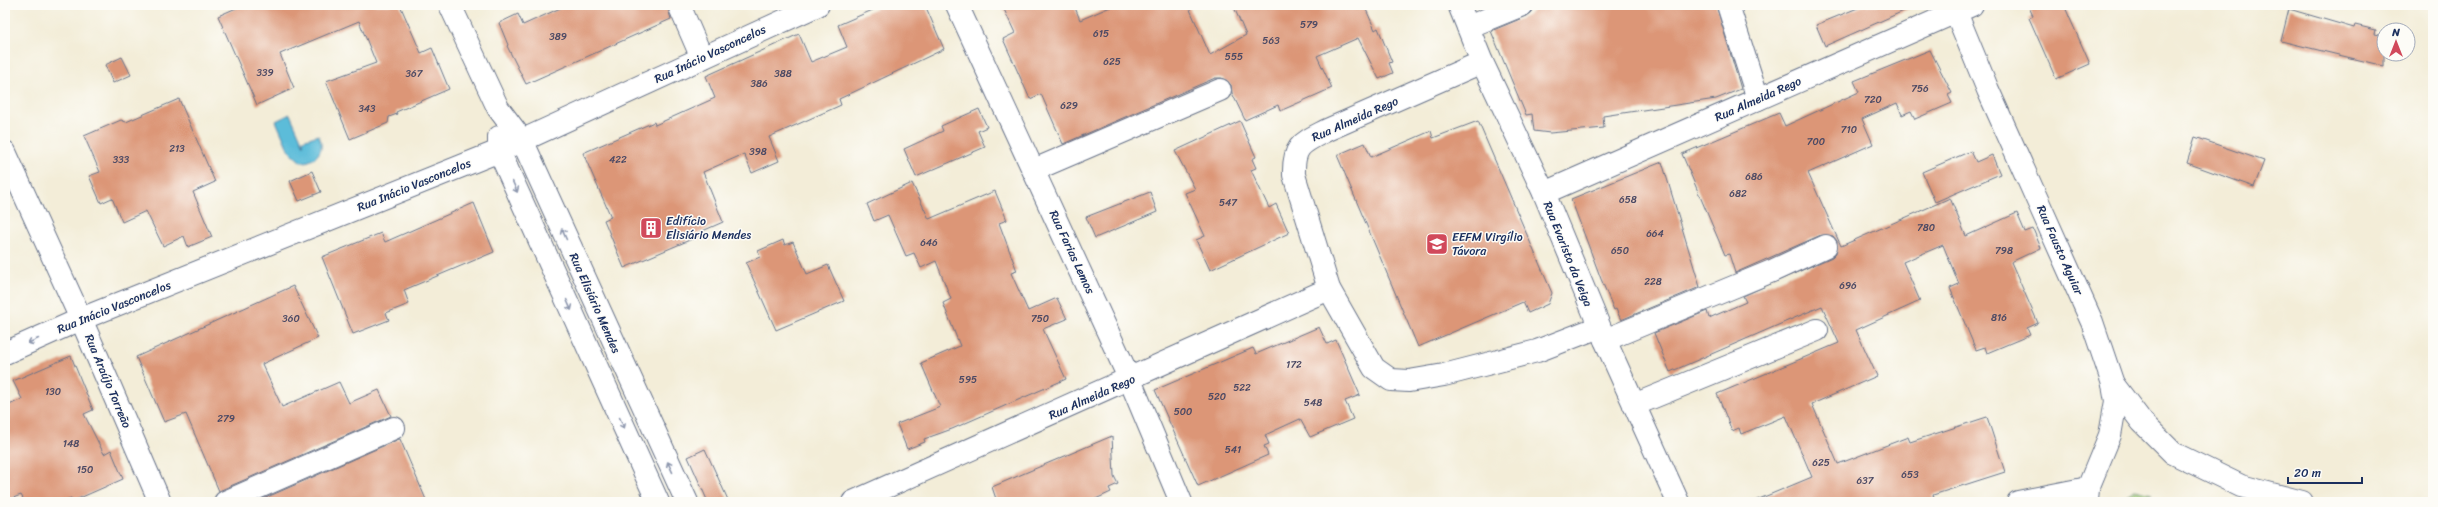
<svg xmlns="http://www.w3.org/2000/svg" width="2438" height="507" viewBox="0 0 2438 507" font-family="Sriracha,sans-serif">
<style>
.green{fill:#97c371;stroke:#597968}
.water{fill:#5bbcd9;stroke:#3b769c}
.building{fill:#dc9677}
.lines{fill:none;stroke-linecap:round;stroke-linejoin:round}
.minor-casing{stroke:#677289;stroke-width:24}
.minor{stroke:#fff;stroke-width:22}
.oneway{stroke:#8d97ae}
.labels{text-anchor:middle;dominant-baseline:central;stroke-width:3;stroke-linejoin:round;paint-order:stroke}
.number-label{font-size:10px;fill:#4b4964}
.street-label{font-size:12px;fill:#1b2f5e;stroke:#fdfcf7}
.poi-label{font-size:12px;fill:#1b2f5e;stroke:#fdfcf7;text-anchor:start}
</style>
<rect width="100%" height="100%" fill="#fdfcf7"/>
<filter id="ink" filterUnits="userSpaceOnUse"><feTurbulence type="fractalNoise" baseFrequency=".025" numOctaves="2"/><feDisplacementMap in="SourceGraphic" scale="8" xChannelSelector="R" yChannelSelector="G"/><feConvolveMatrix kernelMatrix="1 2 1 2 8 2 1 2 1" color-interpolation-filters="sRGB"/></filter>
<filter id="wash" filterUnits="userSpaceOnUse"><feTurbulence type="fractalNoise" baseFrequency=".012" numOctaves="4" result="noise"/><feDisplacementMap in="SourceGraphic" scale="16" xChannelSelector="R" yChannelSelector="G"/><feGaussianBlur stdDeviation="0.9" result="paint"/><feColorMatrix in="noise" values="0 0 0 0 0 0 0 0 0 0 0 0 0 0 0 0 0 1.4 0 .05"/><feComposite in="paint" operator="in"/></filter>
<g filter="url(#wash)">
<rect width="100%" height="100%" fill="#f3edd8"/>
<path class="green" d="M2136,489L2152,493L2137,501L2120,502V499Z"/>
<path class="water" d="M290,114L304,146L303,140L318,135C327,148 316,163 301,162L289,151L276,121Z"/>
<g id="blocks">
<g class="building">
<path d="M243,5H400L421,53L432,48L449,89L396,112L397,114L389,117L388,123L350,139L326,81L376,63L359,21L280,54L294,88L257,105L218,16Z"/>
<path d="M567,5H667L671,19L526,84L507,46L508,45L499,23L518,14L523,25Z"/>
<path d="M884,5H925L944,49L839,99L841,105L769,137L779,161L752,173L744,154L703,172L723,222L698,233L699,236L624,268L604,220L611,217L583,153L654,122L655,125L715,98L706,76L799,34L811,62L847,47L838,25Z"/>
<path d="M1002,5H1074L1080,20L1115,5H1188L1210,55L1246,35L1233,5H1364L1375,30L1378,28L1392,62L1389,63L1393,73L1379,79L1358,38L1317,56L1332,88L1280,111L1278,105L1245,120L1232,93L1231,85L1222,78H1215L1063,144L1041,94L1030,99L1003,39L1015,33Z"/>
<path d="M1534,5H1716L1741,89L1716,99L1603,116L1604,128L1550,133L1534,131L1532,114L1526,115L1491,31L1527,16L1532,12Z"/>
<path d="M1865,5H1917L1825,46L1816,25Z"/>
<path d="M2028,5H2064L2090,64L2056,79L2029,18L2033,16Z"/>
<path d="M2289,9L2354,28L2355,25L2376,30L2375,34L2384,36V66L2281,41Z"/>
<path d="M1930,50L1952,93L1948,95L1952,103L1915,119L1911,111L1902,115L1897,103L1862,119L1873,144L1808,173L1841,246L1950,198L1966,236L2017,213L2025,232L2033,229L2041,248L2011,262L2038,323L2027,328L2030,335L1987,353L1985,347L1976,350L1950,288L1959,284L1943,245L1903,262L1920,301L1856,330L1877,376L1812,404L1838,464L1908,437L1910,442L1987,417L2005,472L1933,495L1936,502H1752L1812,477L1786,416L1741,434L1739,428L1732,431L1717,394L1839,343L1822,306L1670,372L1654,333L1707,311L1709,318L1746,302L1743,296L1832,257L1836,253L1837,241L1833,236L1821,235L1735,273L1729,254L1725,255L1682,154L1779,113L1785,126L1859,92L1854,81Z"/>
<path d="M122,57L131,75L113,83L105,65Z"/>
<path d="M179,99L215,182L193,192L212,237L188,247L184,236L163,246L146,211L122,222L112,198L101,203L89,176L100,172L84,136L121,120L126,122Z"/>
<path d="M979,109L987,127L978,131L985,147L916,177L904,149L943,131L941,126Z"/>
<path d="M1240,121L1256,157L1252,159L1256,168L1251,170L1269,208L1276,204L1289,233L1210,270L1196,240L1205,236L1185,193L1195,189L1175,151Z"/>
<path d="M1478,121L1552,293L1548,304L1528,313L1523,302L1418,347L1337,155L1365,143L1371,157L1431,131L1433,138Z"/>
<path d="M2195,137L2264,161L2254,187L2187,163Z"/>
<path d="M1971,151L1976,162L1992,155L2000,174L1935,202L1922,172Z"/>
<path d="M1662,162L1700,287L1621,320L1616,309L1614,310L1601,279L1571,199Z"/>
<path d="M312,171L321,192L299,201L290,181Z"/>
<path d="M912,183L929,219L995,191L1007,220L999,223L1017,271L1011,273L1028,311L1057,298L1067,319L1043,329L1066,379L952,429L924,439L925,442L907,449L897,424L940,407L921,363L960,346L943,303L951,299L936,261L921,268L914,253L906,256L888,215L874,221L867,204Z"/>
<path d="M1150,192L1157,212L1095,238L1086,217Z"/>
<path d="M474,203L494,252L404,290L409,304L386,313L389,320L353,334L322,257L381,233L385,242Z"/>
<path d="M783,240L785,245L793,242L807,274L828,265L844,301L776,330L746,263L760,257L758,251Z"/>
<path d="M293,286L318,338L262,364L282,407L339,382L349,403L379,390L391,416L219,491L186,414L164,422L136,357Z"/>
<path d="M1319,327L1327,344L1336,340L1360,395L1345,401L1353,419L1310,437L1300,419L1265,435L1269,444L1264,446L1268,455L1198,486L1155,390L1253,348L1256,354Z"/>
<path d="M71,356L93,410L84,414L104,454L111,450L123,479L73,501L71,498L59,502H25L21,495L5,501V407L22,399L13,381Z"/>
<path d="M1112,436L1114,476L1118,484L1109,488L1111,492L1089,502H997L992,487Z"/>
<path d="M400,439L427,502H256L399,439Z"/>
<path d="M705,449L729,502H708L688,457Z"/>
</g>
</g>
</g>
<g filter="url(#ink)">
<use href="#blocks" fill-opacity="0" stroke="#677289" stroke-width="1"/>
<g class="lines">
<g class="minor-casing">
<g id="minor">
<path d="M450,5L498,108L522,140L687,502"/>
<path d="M679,5L702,58"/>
<path d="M957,5L1130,380L1181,502"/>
<path d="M1459,5L1482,62L1544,193L1605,340L1678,502"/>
<path d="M1728,5L1758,99"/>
<path d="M1953,5L1988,90L2092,322L2113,384L2116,401L2110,435L2088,488L2087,502"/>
<path d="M1468,27L1522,5"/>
<path d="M1482,62L1327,130C1302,143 1293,145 1294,175L1329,289L1374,368L1391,380L1409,381L1444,375L1537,351L1599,327"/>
<path d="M499,137V151L658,502"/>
<path d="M5,152L81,319L160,502"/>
<path d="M1034,170L1220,90"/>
<path d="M1544,193L1972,5"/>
<path d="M1605,340L1772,271L1826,246"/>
<path d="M5,353L81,319L499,151L818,5"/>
<path d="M2113,384L2142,422L2173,453L2241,486L2302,502"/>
<path d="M1634,405L1817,330"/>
<path d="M225,502L394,428"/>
<path d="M853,502L1329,289"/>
<path d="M2018,502L2088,488"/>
</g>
</g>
<use href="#minor" class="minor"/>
</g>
<defs><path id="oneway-shaft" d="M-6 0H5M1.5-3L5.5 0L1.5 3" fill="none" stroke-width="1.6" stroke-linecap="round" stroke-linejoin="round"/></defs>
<g class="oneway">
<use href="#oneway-shaft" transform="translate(515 187) rotate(66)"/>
<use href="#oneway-shaft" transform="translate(564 234) rotate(-114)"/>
<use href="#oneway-shaft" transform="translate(569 305) rotate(66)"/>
<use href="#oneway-shaft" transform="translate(33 341) rotate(156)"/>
<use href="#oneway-shaft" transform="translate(622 423) rotate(66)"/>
<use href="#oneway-shaft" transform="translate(670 467) rotate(-115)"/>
</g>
</g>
<defs>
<g id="building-square" transform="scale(1.15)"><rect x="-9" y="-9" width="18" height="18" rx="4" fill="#d1495b" stroke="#fdfcf7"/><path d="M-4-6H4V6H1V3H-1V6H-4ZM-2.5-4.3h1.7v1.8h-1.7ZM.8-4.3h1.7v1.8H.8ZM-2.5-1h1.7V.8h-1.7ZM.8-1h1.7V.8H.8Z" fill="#fff"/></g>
<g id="school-square" transform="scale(1.15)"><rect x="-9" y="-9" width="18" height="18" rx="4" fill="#d1495b" stroke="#fdfcf7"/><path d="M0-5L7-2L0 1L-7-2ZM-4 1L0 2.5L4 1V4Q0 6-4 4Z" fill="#fff"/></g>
</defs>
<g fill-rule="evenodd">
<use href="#building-square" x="651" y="228"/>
<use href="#school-square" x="1437" y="244"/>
</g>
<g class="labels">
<g class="number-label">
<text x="1309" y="25">579</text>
<text x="1101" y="34">615</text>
<text x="558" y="37">389</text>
<text x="1271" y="41">563</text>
<text x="1234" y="57">555</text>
<text x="1112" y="62">625</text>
<text x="265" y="73">339</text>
<text x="414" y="74">367</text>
<text x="783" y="74">388</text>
<text x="759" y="84">386</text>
<text x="1920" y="89">756</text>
<text x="1873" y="100">720</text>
<text x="1069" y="106">629</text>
<text x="367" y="109">343</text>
<text x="1849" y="130">710</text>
<text x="1816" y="142">700</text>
<text x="177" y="149">213</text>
<text x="758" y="152">398</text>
<text x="121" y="160">333</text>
<text x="618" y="160">422</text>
<text x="1754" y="177">686</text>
<text x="1738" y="194">682</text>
<text x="1628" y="200">658</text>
<text x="1228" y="203">547</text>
<text x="1926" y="228">780</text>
<text x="1655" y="234">664</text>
<text x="929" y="243">646</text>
<text x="1620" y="251">650</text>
<text x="2004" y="251">798</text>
<text x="1653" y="282">228</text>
<text x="1848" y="286">696</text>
<text x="1999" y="318">816</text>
<text x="291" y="319">360</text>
<text x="1040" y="319">750</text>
<text x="1294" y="365">172</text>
<text x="968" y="380">595</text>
<text x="1242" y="388">522</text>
<text x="53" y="392">130</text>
<text x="1217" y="397">520</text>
<text x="1313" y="403">548</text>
<text x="1183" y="412">500</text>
<text x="226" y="419">279</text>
<text x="71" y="444">148</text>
<text x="1233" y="450">541</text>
<text x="1821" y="463">625</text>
<text x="85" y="470">150</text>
<text x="1910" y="475">653</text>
<text x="1865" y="481">637</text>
</g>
<g class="street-label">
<text transform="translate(710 54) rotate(-25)">Rua Inácio Vasconcelos</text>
<text transform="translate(1758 99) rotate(-24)">Rua Almeida Rego</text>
<text transform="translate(1355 119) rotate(-24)">Rua Almeida Rego</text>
<text transform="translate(414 185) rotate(-22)">Rua Inácio Vasconcelos</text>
<text transform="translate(2060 250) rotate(66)">Rua Fausto Aguiar</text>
<text transform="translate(1072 252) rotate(65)">Rua Farias Lemos</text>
<text transform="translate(1568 254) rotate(68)">Rua Evaristo da Veiga</text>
<text transform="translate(595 303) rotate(66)">Rua Elisiário Mendes</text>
<text transform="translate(114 307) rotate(-22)">Rua Inácio Vasconcelos</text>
<text transform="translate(108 381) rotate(67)">Rua Araújo Torreão</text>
<text transform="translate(1092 397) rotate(-24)">Rua Almeida Rego</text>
</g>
<g class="poi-label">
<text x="666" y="221">Edifício<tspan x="666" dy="14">Elisiário Mendes</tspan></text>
<text x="1452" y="237">EEFM Virgílio<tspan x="1452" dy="14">Távora</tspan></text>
</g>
</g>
<rect width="2438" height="507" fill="none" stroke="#fdfcf7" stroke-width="20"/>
<g transform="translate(2396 42)"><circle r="19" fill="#fdfcf7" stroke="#a3aaba"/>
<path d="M0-3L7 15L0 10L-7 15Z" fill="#d1495b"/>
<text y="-6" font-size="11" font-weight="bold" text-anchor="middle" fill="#1b2f5e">N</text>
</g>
<path d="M2288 477v6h74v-6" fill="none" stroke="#1b2f5e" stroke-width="2"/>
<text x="2294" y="477" font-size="12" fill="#1b2f5e" stroke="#fdfcf7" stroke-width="3" paint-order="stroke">20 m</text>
</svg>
